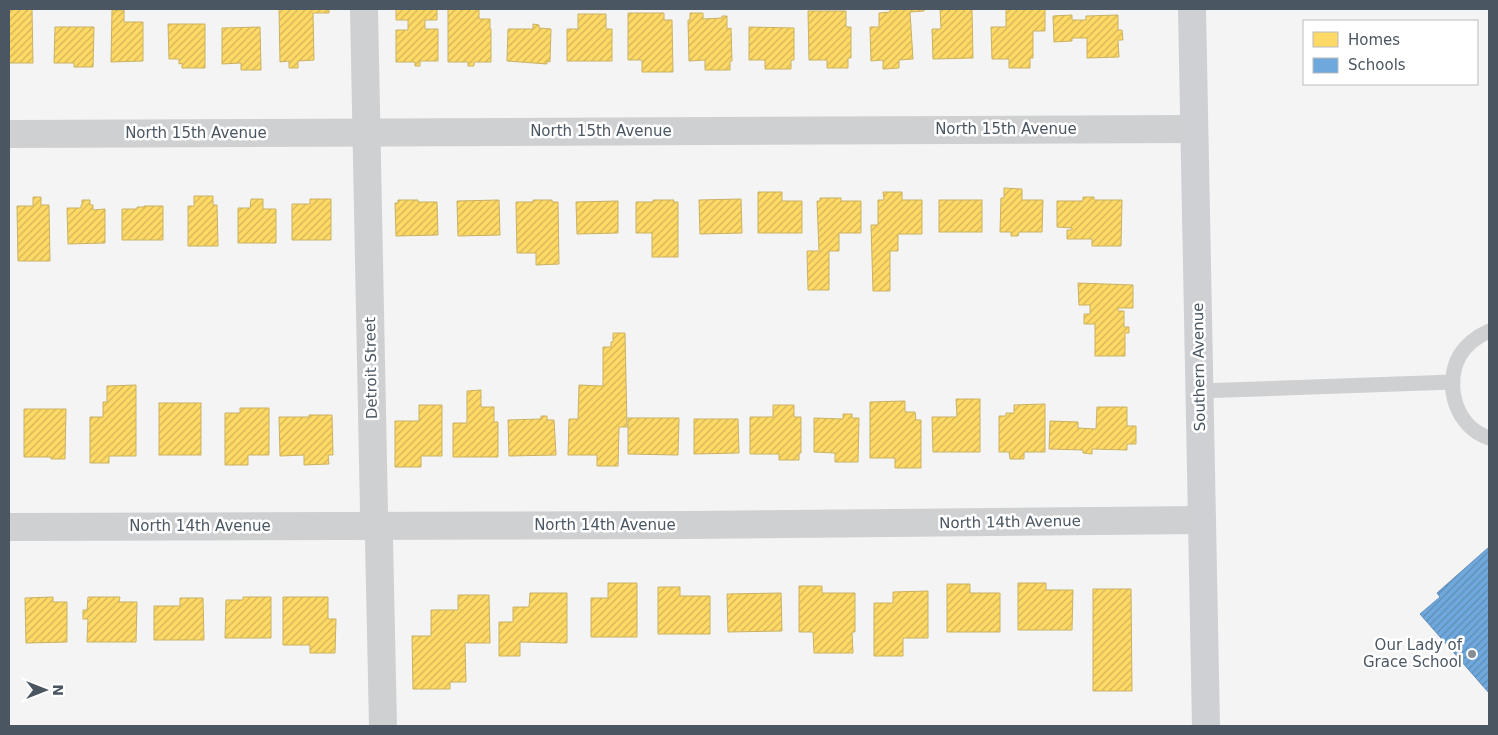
<svg xmlns="http://www.w3.org/2000/svg" width="1498" height="735" viewBox="0 0 1498 735" font-family="'DejaVu Sans',sans-serif">
<style>
.homes{fill:url(#homes-hatch);stroke:#c9b264}
.schools{fill:url(#schools-hatch);stroke:#648fb7}
.lines{fill:none;stroke-linecap:round;stroke-linejoin:round}
.lane{stroke:#ced0d2;stroke-width:15}
.street{stroke:#ced0d2;stroke-width:28}
.secondary{stroke:#ced0d4;stroke-width:28}
.poi-dot{fill:#868d94;stroke:#fff;stroke-width:2}
.labels{text-anchor:middle;dominant-baseline:central;stroke-width:5;stroke-linejoin:round;paint-order:stroke}
.street-label{font-size:15px;fill:#4a5661;stroke:#fff}
.poi-label{font-size:15px;fill:#4a5661;stroke:#fff;text-anchor:end}
</style>
<defs>
<pattern id="homes-hatch" width="6" height="6" patternUnits="userSpaceOnUse" patternTransform="scale(1.25)"><rect width="6" height="6" fill="#ffd966"/><path d="M-1 1l2-2M0 6l6-6M5 7l2-2" fill="none" stroke="#d0b357"/></pattern>
<pattern id="schools-hatch" width="6" height="6" patternUnits="userSpaceOnUse" patternTransform="scale(1.25)"><rect width="6" height="6" fill="#6fa8dc"/><path d="M-1 1l2-2M0 6l6-6M5 7l2-2" fill="none" stroke="#5d8cb6"/></pattern>
</defs>
<rect width="100%" height="100%" fill="#f4f4f4"/>
<g class="homes">
<path d="M9,9H32L33,63H9Z"/>
<path d="M279,9H329V13H313L314,60L298,61V68H289V61L280,62Z"/>
<path d="M396,9H437V20H425V29H438V61H420V66H415V62H396V30H408V20H396Z"/>
<path d="M448,9H479V19H490V29H491V62H474V66H468V62H448Z"/>
<path d="M890,9H924V11L910,12L913,59L899,60V68L883,69V60L871,61L870,27H879V13L890,12Z"/>
<path d="M940,9H972L973,58L933,59L932,29H941Z"/>
<path d="M1006,9H1045V31H1033V58H1030V68H1009V59H992L991,27H1006Z"/>
<path d="M112,10H124V22H143V61L111,62Z"/>
<path d="M808,11H846V27H851V58H848V68H827V60H809Z"/>
<path d="M628,13H664V20H672L673,72H642V60H628Z"/>
<path d="M690,13H703V19L722,18V16H727V29L731,28L732,61H730V70H705V60L689,61L688,20H690Z"/>
<path d="M578,14H606V29H612V61H567V29H578Z"/>
<path d="M1072,15V20H1086V16L1118,15V30H1122L1123,40H1118L1119,57L1087,58V38H1072V41L1054,42L1053,16Z"/>
<path d="M168,24H205V68H182V63L179,64V59H169Z"/>
<path d="M533,24L539,25V28L551,29L550,62L547,61V64L507,61L508,29H533Z"/>
<path d="M55,27H94L93,67H74V63H54Z"/>
<path d="M260,27L261,70H241V63L222,64V28Z"/>
<path d="M749,27L794,28V60H791V69H765V60H749Z"/>
<path d="M1004,188L1022,189V200H1043L1042,232H1019L1018,236H1011V232H1000L1001,198H1004Z"/>
<path d="M758,192H782V201H802V233H758Z"/>
<path d="M883,192H902V200H922V234H898V251H890V291H873L871,225H878V200H884Z"/>
<path d="M194,196H213V205H217L218,246H188V206H194Z"/>
<path d="M33,197H41V205H49L50,261H18L17,206H33Z"/>
<path d="M1083,197H1094V200H1122L1121,246H1092V239H1067V230H1072V228L1057,227V201H1083Z"/>
<path d="M820,198H841V201H861V233H839V251H829V290H808L807,251H819L817,201H820Z"/>
<path d="M251,199H263V209H276V243H238V208H250Z"/>
<path d="M310,199H331V240H292V204H310Z"/>
<path d="M741,199L742,233L700,234L699,200Z"/>
<path d="M82,200H90V205H93V210L105,209V243L68,244L67,208H81V205H82Z"/>
<path d="M398,200H418V202H437L438,235L396,236L395,203H398Z"/>
<path d="M499,200L500,235L458,236L457,201Z"/>
<path d="M533,200H552V202H558L559,264L536,265V253H517L516,202H533Z"/>
<path d="M653,200H674L673,202H678V257H652V233H636V202H653Z"/>
<rect x="939" y="200" width="43" height="32"/>
<path d="M618,201V233L577,234L576,202Z"/>
<path d="M144,206H163V240H122V209H137V207H144Z"/>
<path d="M1078,283L1133,285V308H1118V311H1124V327H1129V333H1125V356H1095V324H1084V314H1090V305H1079Z"/>
<path d="M613,333H625L627,427H619L618,466H597V455H568L569,419H578L579,385L603,386V347H611V342H613Z"/>
<path d="M136,385V456H109V463H90V417H103V402H107V386Z"/>
<path d="M481,390V407H494V422H498V457H453V423H467V391Z"/>
<path d="M956,399H980V452H933L932,417H957Z"/>
<path d="M905,401V412H915L916,420H921V468H895V458H870V402Z"/>
<rect x="159" y="403" width="42" height="52"/>
<path d="M1045,404V452H1024V459H1010L1009,452H999V416H1006V413H1014V405Z"/>
<path d="M419,405H442V456H421V467H395V421H419Z"/>
<path d="M773,405H794V417H801V453H799V460H779V454H750V417H773Z"/>
<path d="M1097,407H1127V426H1136V444H1127V450L1092,449V454L1083,453V450L1049,449L1050,421L1078,422V428L1096,429Z"/>
<path d="M240,408H269V455H248V465H225V413H240Z"/>
<path d="M24,409H66L65,459H51V457H24Z"/>
<path d="M843,414H852V418H859L858,462H835V453L814,452V418L843,419Z"/>
<path d="M309,415H332L333,455H328L329,464L304,465V455L280,456L279,417H309Z"/>
<path d="M541,416H547V420H554L556,455L509,456L508,420L541,419Z"/>
<path d="M628,418H679L678,455L628,454Z"/>
<path d="M694,419H738L739,453L694,454Z"/>
<path d="M608,583H637V637H591V598H608Z"/>
<path d="M1018,583H1046V590H1073L1072,630H1018Z"/>
<path d="M947,584H970V593H1000V632H947Z"/>
<path d="M799,586H822V593H855V632H852L853,653H814L813,632H799Z"/>
<path d="M658,587H680V596H710V634H658Z"/>
<path d="M1093,589H1131L1132,691H1093Z"/>
<path d="M928,591V638H903V656H874V603H893V592Z"/>
<path d="M530,593H567V643L520,642V656H499V622H513V607H529Z"/>
<path d="M781,593L782,631L728,632L727,594Z"/>
<path d="M458,595H489L490,643H465L466,682H450V689H413L412,636H431V610H458Z"/>
<path d="M53,597V602H67V642L26,643L25,598Z"/>
<path d="M88,597H120L119,602H137L136,642H87L88,619H83V610H87Z"/>
<path d="M243,597H271V638H225L226,600H243Z"/>
<path d="M283,597H328V619H336L335,653H310V645H283Z"/>
<path d="M180,598H203L204,640H154V606H180Z"/>
</g>
<path class="schools" d="M1489,547V693L1420,614L1440,597L1437,593Z"/>
<g class="lines">
<g class="lane">
<path d="M1489,331C1478,336 1467,344 1460,355C1443,385 1456,427 1489,438"/>
<path d="M1199,391L1453,382"/>
</g>
<g class="street">
<path d="M364,9L374,512L379,540L383,726"/>
<path d="M9,134L1194,129"/>
<path d="M9,527L689,525L1202,520"/>
</g>
<path class="secondary" d="M1192,9L1206,726"/>
</g>
<circle class="poi-dot" cx="1472" cy="654" r="5"/>
<g class="labels">
<g class="street-label">
<text x="1006" y="129">North 15th Avenue</text>
<text x="601" y="131">North 15th Avenue</text>
<text x="196" y="133">North 15th Avenue</text>
<text transform="translate(1199 367) rotate(-91)">Southern Avenue</text>
<text transform="translate(371 368) rotate(-91)">Detroit Street</text>
<text transform="translate(1010 522) rotate(-1)">North 14th Avenue</text>
<text x="605" y="525">North 14th Avenue</text>
<text x="200" y="526">North 14th Avenue</text>
</g>
<g class="poi-label">
<text x="1462" y="645">Our Lady of<tspan x="1462" dy="17">Grace School</tspan></text>
</g>
</g>
<rect width="1498" height="735" fill="none" stroke="#4a5661" stroke-width="20"/>
<rect x="1303" y="20" width="175" height="65" fill="#ffffff" stroke="#b7bbc0"/>
<rect x="1313" y="32" width="25" height="15" fill="#ffd966" stroke="#b7bbc0"/>
<text x="1348" y="45" font-size="15" fill="#4a5661">Homes</text>
<rect x="1313" y="58" width="25" height="15" fill="#6fa8dc" stroke="#b7bbc0"/>
<text x="1348" y="70" font-size="15" fill="#4a5661">Schools</text>
<g transform="translate(45 690) rotate(90)" stroke="#ffffff" stroke-width="4" paint-order="stroke">
<path d="M0-4L9 19L0 12L-9 19Z" fill="#4a5661"/>
<text y="-8" font-size="14" font-weight="bold" text-anchor="middle" fill="#4a5661">N</text>
</g>
</svg>
